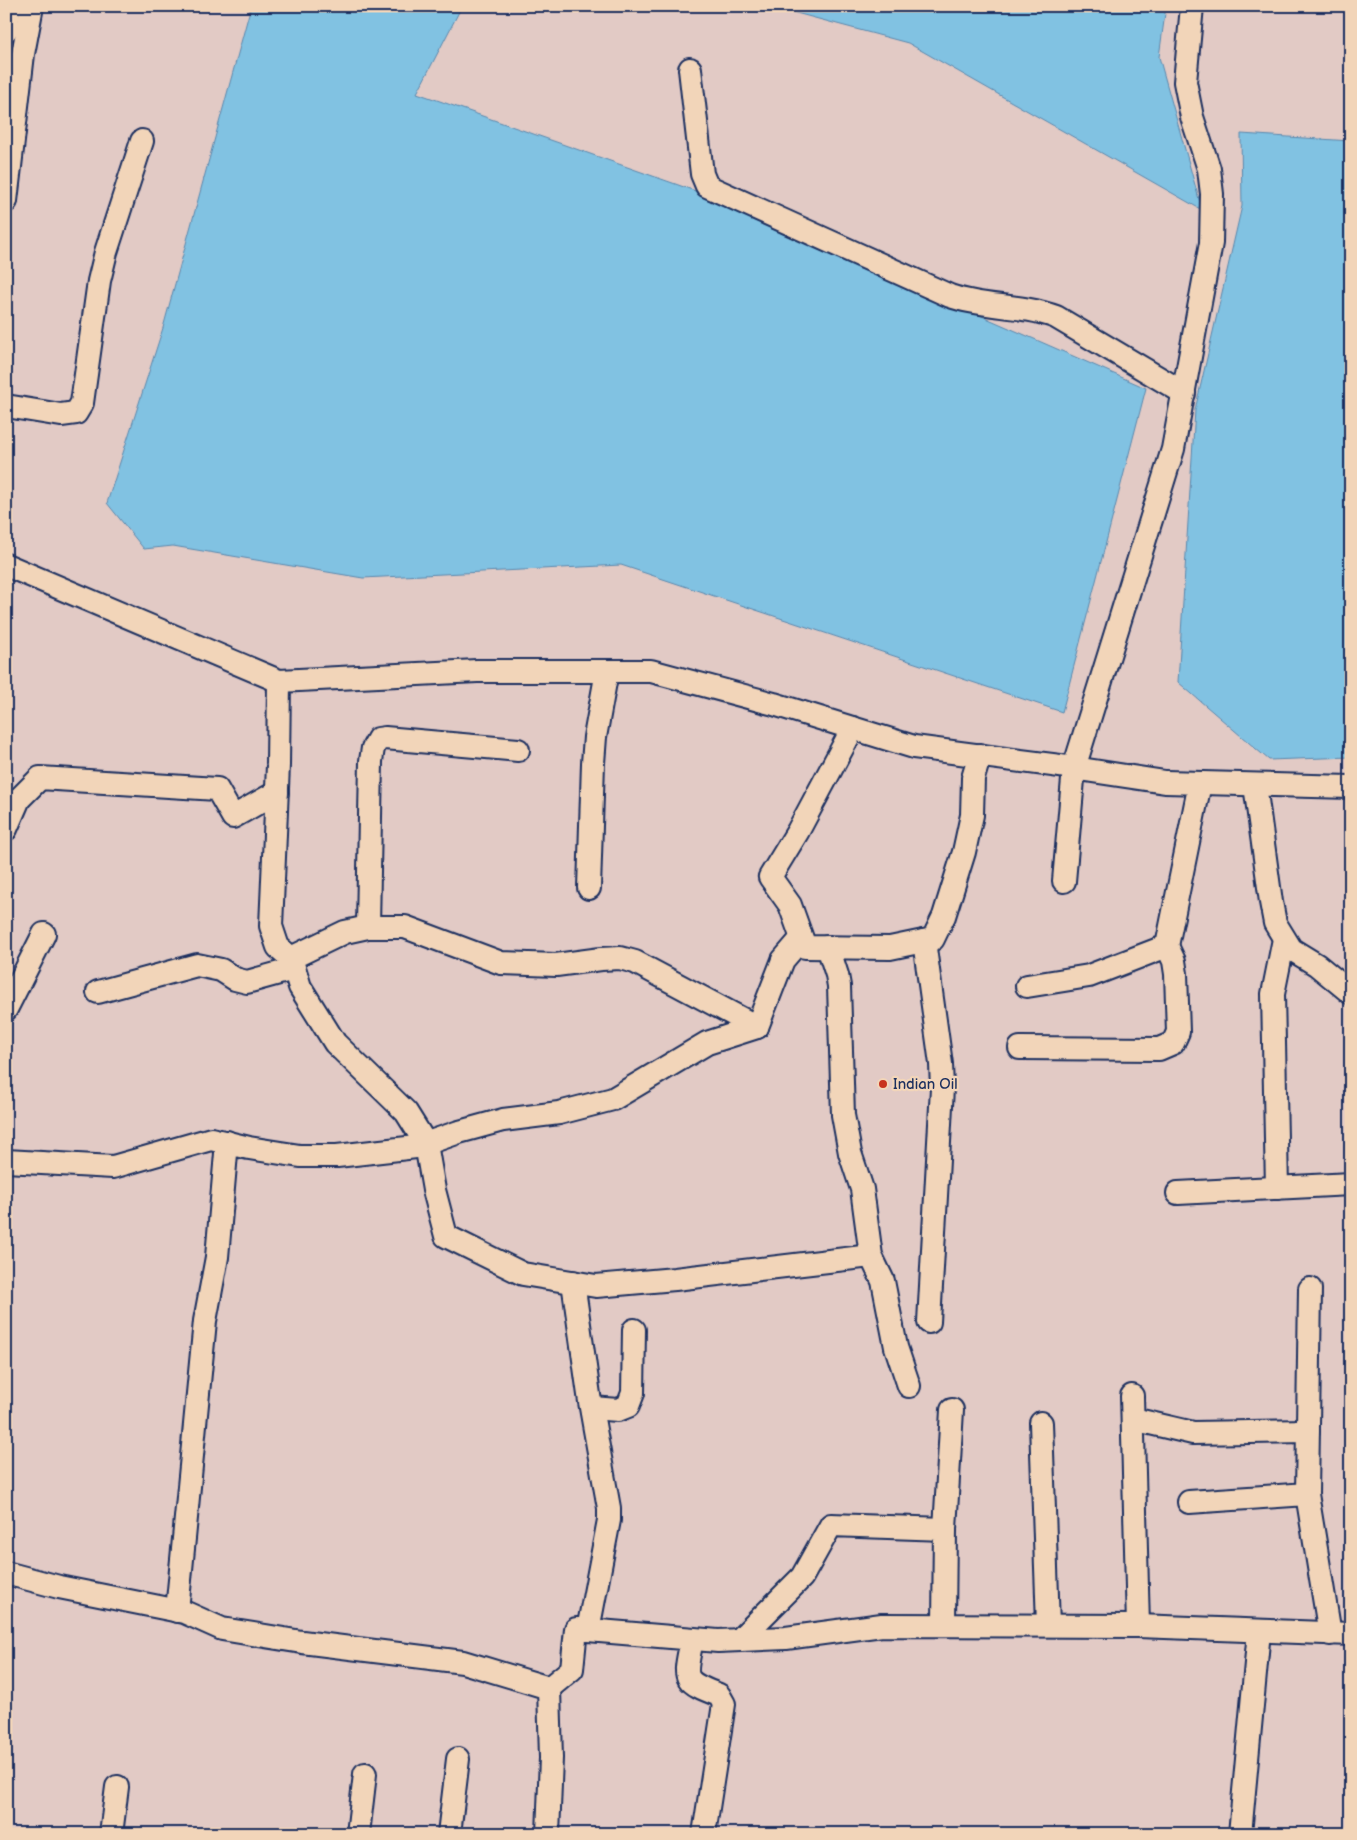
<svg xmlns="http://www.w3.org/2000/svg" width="1357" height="1840" viewBox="0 0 1357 1840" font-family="'Balsamiq Sans',sans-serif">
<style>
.water{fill:#81c2e2;stroke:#5887ad}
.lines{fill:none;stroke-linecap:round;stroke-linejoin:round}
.minor-casing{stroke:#1b2f5e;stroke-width:26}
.minor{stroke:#f2d5b9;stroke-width:22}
.poi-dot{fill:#c8321e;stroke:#f2d5b9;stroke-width:2}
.labels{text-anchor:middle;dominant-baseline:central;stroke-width:4.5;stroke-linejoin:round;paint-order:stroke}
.poi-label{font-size:15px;fill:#1b2f5e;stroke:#f2d5b9;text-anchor:start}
</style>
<rect width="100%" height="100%" fill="#e2cac5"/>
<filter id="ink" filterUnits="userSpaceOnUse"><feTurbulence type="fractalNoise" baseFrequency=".02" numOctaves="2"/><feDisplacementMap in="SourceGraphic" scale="10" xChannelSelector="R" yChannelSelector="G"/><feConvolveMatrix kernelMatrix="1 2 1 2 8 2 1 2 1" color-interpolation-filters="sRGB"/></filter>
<g filter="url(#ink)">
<g class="water">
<path d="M251,6H462L417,93L701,193L1146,388L1062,712L621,565L363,578L173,546L144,549L107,503L163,328Z"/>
<path d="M770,6H1166L1159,57L1202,210L908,43Z"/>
<path d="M1241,134L1351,141V757L1269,760L1178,682L1195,410L1242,206Z"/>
</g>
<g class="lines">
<g class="minor-casing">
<g id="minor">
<path d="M6,30L10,6"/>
<path d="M690,69L702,174L707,186L950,296C984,308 1021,304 1056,317L1184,393"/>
<path d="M6,201L23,54L32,6"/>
<path d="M6,406L61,415L76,413L82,403L99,281L106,252L142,141"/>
<path d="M6,565L279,681L477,671H651L774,704L914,747L1060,766L1165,782L1351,787"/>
<path d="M279,681L278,765L271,926L278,947L291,958"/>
<path d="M853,728L798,831L770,877L790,905L805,947L890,948L933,939L944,916L964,852L972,815L973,778L980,755"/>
<path d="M1255,785L1271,902L1275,923L1291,949L1317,965L1351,993"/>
<path d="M6,829L19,799L40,778L217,789L233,817L277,792"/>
<path d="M1064,881L1074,768L1173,449L1211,243L1212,194L1209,169L1192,117L1185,82L1192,6"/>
<path d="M589,888L593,763L595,737L607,671"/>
<path d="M368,927L371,761L373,748L378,739L385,738L518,750"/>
<path d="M924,941L941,1064L942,1088L929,1322"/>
<path d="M828,947L837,975L839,986L843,1115L850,1153L862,1189L871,1256L883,1281L896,1347L909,1386"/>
<path d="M1027,986L1089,976L1167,946L1200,783"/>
<path d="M98,992L197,965L221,970L235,979L247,982L294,969"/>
<path d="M6,1009L44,934"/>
<path d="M757,1027L635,962L620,958L601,959L556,965L501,963L405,927H368L345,932L291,958L300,987L335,1043L406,1112L426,1144L434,1190L446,1236L523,1274L596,1286L675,1279L871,1256"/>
<path d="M1020,1048L1159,1049L1173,1043L1178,1032L1176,974L1174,961L1167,946"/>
<path d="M6,1161L113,1167L211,1139L249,1148L300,1156H337L416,1147L459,1132L503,1120L559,1113L613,1099L707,1043L757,1027L783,960L801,939"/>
<path d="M1277,1188L1273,994L1284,939"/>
<path d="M1178,1193L1351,1184"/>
<path d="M573,1282L590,1402L609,1508V1520L588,1630"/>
<path d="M1310,1289L1307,1494L1330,1634"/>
<path d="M1132,1396L1138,1626"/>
<path d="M592,1408L618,1410L628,1406L633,1393L634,1330"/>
<path d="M1133,1419L1193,1433L1308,1431"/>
<path d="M1041,1423L1048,1625"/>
<path d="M1189,1502L1307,1494"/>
<path d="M945,1529L952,1410"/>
<path d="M6,1573L59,1587L184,1612L222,1629L302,1642L463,1662L549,1688L551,1758L548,1834"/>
<path d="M177,1611L205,1321L217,1257L227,1142"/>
<path d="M692,1639C685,1678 679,1680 719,1695L724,1704L704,1834"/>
<path d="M739,1640L802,1577L831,1525L945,1529L944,1625"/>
<path d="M549,1688L572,1669L576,1629L718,1641L786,1638L882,1625L1138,1626L1351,1634"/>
<path d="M111,1834L117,1787"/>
<path d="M358,1834L365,1774"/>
<path d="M449,1834L458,1759"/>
<path d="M1240,1834L1259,1631"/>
</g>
</g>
<use href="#minor" class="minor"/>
</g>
</g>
<circle class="poi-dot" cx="883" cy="1084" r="5"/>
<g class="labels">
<g class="poi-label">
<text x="893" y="1084">Indian Oil</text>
</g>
</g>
<rect width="1357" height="1840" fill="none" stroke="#f2d5b9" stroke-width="25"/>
<rect x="12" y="12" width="1332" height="1815" fill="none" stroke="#1b2f5e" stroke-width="2" filter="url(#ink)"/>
</svg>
